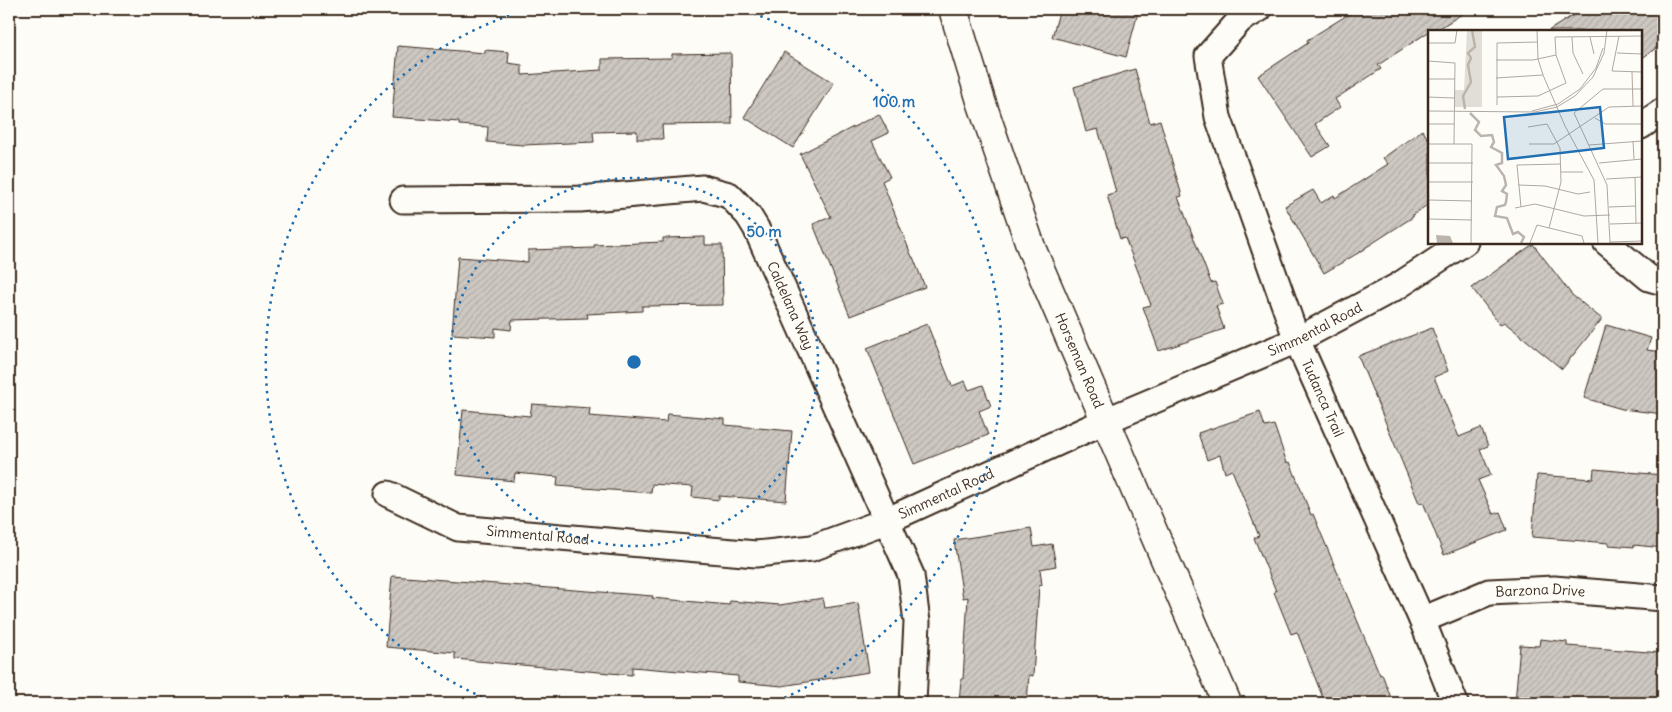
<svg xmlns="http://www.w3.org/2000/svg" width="1672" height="712" viewBox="0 0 1672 712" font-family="Delius,sans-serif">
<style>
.building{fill:url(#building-hatch);stroke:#3b2a1e}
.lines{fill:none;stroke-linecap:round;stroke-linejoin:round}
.street-casing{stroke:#3b2a1e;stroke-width:29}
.secondary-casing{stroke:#3b2a1e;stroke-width:31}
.street{stroke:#fdfcf7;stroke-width:25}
.secondary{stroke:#fdfcf7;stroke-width:28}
.ring{fill:none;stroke:#1f6fb2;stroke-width:2.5;stroke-dasharray:2.5 5}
.labels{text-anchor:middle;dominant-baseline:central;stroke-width:4;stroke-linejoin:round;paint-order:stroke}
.street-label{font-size:14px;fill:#3b2a1e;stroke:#fdfcf7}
.inset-river{fill:none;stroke:#bbb4ad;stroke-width:2.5}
.inset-road{fill:none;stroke:#afa8a0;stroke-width:1}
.view{fill:#1f6fb2;fill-opacity:0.15;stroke:#1f6fb2;stroke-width:2.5}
.inset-edge{fill:none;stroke:#3b2a1e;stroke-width:2.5}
.centre{fill:#1f6fb2;stroke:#fdfcf7;stroke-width:2.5}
.ring-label{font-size:15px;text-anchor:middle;font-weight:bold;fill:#1f6fb2;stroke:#fdfcf7;stroke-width:4;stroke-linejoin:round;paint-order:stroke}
</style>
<defs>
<pattern id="building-hatch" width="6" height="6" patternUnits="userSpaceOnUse" patternTransform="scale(1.25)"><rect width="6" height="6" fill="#cdc8c2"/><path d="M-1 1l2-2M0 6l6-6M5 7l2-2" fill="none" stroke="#b1aca6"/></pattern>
</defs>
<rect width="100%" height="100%" fill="#fdfcf7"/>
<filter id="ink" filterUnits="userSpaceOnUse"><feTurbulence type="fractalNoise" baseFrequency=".02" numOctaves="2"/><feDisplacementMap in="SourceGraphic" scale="10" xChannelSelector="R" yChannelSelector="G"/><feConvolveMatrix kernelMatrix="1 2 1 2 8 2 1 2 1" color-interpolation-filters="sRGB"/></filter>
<g filter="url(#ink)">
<g class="building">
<path d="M1060,9H1139L1126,57L1052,37Z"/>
<path d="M1357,9H1470L1435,31H1430L1378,65L1381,69L1335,99L1340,107L1315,124L1330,146L1312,157L1258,76L1308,43L1307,40Z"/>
<path d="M1583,9H1663V43L1641,59V31H1548Z"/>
<path d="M398,46L485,53V50L509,52L508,63L522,65V75L602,70V59L672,58V54L731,53L732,124L662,125L663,139H637V131L593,132L594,142L523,145L487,142L488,127L459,125V122L392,117Z"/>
<path d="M784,52L834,83L793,148L744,117Z"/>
<path d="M1135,69L1150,123L1160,120L1182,196L1178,197L1211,283L1215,282L1223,304L1216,306L1224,329L1159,351L1143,307L1151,305L1125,238L1120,239L1107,195L1116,192L1098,129L1086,132L1074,87Z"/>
<path d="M879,114L889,133L872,141L890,177L882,181L912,257H913L925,287L850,316L813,224L831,217L800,154Z"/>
<path d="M1422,130L1430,141V203L1413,215V217L1365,248V249L1324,273L1285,206L1313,190L1321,203L1334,195L1335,198L1388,164L1383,158Z"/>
<path d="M705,237V245H722L723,305L642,306V311L587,314L588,318L512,320L511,330L495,328V337L452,334L458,257L528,262V250L594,248V245L663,242V238Z"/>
<path d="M1533,244L1572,295L1602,319L1562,369L1504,322L1500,325L1472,288Z"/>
<path d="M927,324L952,386L965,381L969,390L983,385L991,406L979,411L988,435L914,464L867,348Z"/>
<path d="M1606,325L1651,338L1647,350L1663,352V414L1622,409L1584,398Z"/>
<path d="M1432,328L1448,371L1434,377L1459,437L1481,428L1488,446L1480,449L1491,475L1478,480L1493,514L1500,512L1507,530L1444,555L1423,502L1419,503L1358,356Z"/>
<path d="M532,404L590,408L589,416L666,422L667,414L725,419V425L792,431L786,501L719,496V500L692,497L693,487L652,484L651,493L557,486L558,477L515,473L514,481L457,475L463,410L530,416Z"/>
<path d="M1260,412L1265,427L1274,425L1287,463L1290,462L1311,515L1313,514L1380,675L1382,674L1393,703H1325L1297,632L1291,634L1274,592L1276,591L1254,538L1259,536L1232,470L1225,473L1220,455L1207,460L1198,433Z"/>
<path d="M1594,469L1663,475V548L1634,545V547L1609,545V543L1532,537L1537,475L1593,479Z"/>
<path d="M1031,528L1034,547L1052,544L1056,566L1040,569L1042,585L1039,586L1033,676L1029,675L1027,703H959L961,679H963L968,597L963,598L954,540Z"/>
<path d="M392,576L653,596L652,598L729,605L730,601L780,605L823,598L825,608L858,603L869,672L782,686L738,682V676L632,667V675L455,659V653L386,647Z"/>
<path d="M1540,639L1567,642V646L1663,653V703H1515L1520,645L1539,646Z"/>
</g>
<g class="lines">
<g class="street-casing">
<g id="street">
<path id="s1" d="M1259,9L1240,20L1208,56L1218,117L1297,340L1422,620L1455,703"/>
<path d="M1641,126L1663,111"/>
<path id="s2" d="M403,200L580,199L703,188L729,195L748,215L756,228L911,575L917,622L913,703"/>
<path d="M1606,242L1649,278L1663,282"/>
<path id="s3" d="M388,494L458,528L756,554L812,548L886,521L1105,421L1297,340L1398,286L1465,242"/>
<path id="s4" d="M1422,620L1489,592L1554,589L1663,598"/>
</g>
</g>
<g class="secondary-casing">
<g id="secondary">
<path id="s5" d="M953,9L981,101L1032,250L1227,703"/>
</g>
</g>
<use href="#street" class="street"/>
<use href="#secondary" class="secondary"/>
</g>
</g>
<g class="ring">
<circle cx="634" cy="362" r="184"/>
<path d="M496 703A368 368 0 0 1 529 9M739 9A368 368 0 0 1 772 703"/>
</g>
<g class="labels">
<g class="street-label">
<text stroke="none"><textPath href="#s2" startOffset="455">Caldelana Way</textPath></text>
<text stroke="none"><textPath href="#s3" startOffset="982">Simmental Road</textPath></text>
<text stroke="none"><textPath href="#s5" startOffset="374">Horseman Road</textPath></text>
<text stroke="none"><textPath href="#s1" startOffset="432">Tudanca Trail</textPath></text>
<text stroke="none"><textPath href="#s3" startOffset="578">Simmental Road</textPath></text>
<text stroke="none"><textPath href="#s3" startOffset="158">Simmental Road</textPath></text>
<text stroke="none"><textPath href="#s4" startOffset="124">Barzona Drive</textPath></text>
</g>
</g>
<g transform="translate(1428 30)">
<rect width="214" height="214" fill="#fdfcf7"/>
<path d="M39,0H54V77H27V60H36Z" fill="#e1ded7"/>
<path d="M8,205L22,206L25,213H9Z" fill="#bbb4ad"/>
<path class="inset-river" d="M37,79L35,66L43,52L40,35L43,28L40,23L47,17L44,0M42,83L51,92L47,100L53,106L64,105L66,112L63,117L74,123V133L68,135L76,146L78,155L74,161L79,164L78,172L77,175L69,177L67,186L79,188L85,204L90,202L96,207L93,213"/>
<path class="inset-road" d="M109,0L110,29L115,45L137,96L166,150L170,213M191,6L184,41L214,42M144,7L145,23L155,44M162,7L166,24M0,13H27L29,0M189,23L214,24M68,30H105L128,25M0,31L27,33L26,114M204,42L205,76M68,48L115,45M0,49H27M0,67L26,68M69,67L110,66L138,53L128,25L127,7L214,6M69,75V13L109,12M0,81L107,82L129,77L147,66L165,47L176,23L179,0M104,81L130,74L152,59L168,38L175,18M167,88L177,94H214M0,94H26M100,97L119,94L132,118L133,152L121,198M205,111L206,129M0,114H44L43,213M101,114H126L181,77L214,76M161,115L214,111M0,120L1,189L44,190M1,133H45M171,133L214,129M133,142H155M207,147L208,194M178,149L214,147M1,152H45M90,155L117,156L150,164L162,162M1,170L44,171M93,177L89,135L133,134M181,177L208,176M87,178L107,174L156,186L182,185M182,194L214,193M182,212L214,211M102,213L109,195L154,206L156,213M182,213L179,155L146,83L175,59H214"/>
<path class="view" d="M172,77L176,118L80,129L76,87Z"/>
<rect width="214" height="214" class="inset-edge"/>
</g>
<circle cx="634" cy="362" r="8" class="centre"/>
<g class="ring-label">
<text x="894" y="107">100 m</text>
<text x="764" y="237">50 m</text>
</g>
<rect width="1672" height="712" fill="none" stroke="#fdfcf7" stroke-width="30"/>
<rect x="15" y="15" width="1642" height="682" fill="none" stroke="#3b2a1e" stroke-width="2" filter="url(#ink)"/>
</svg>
